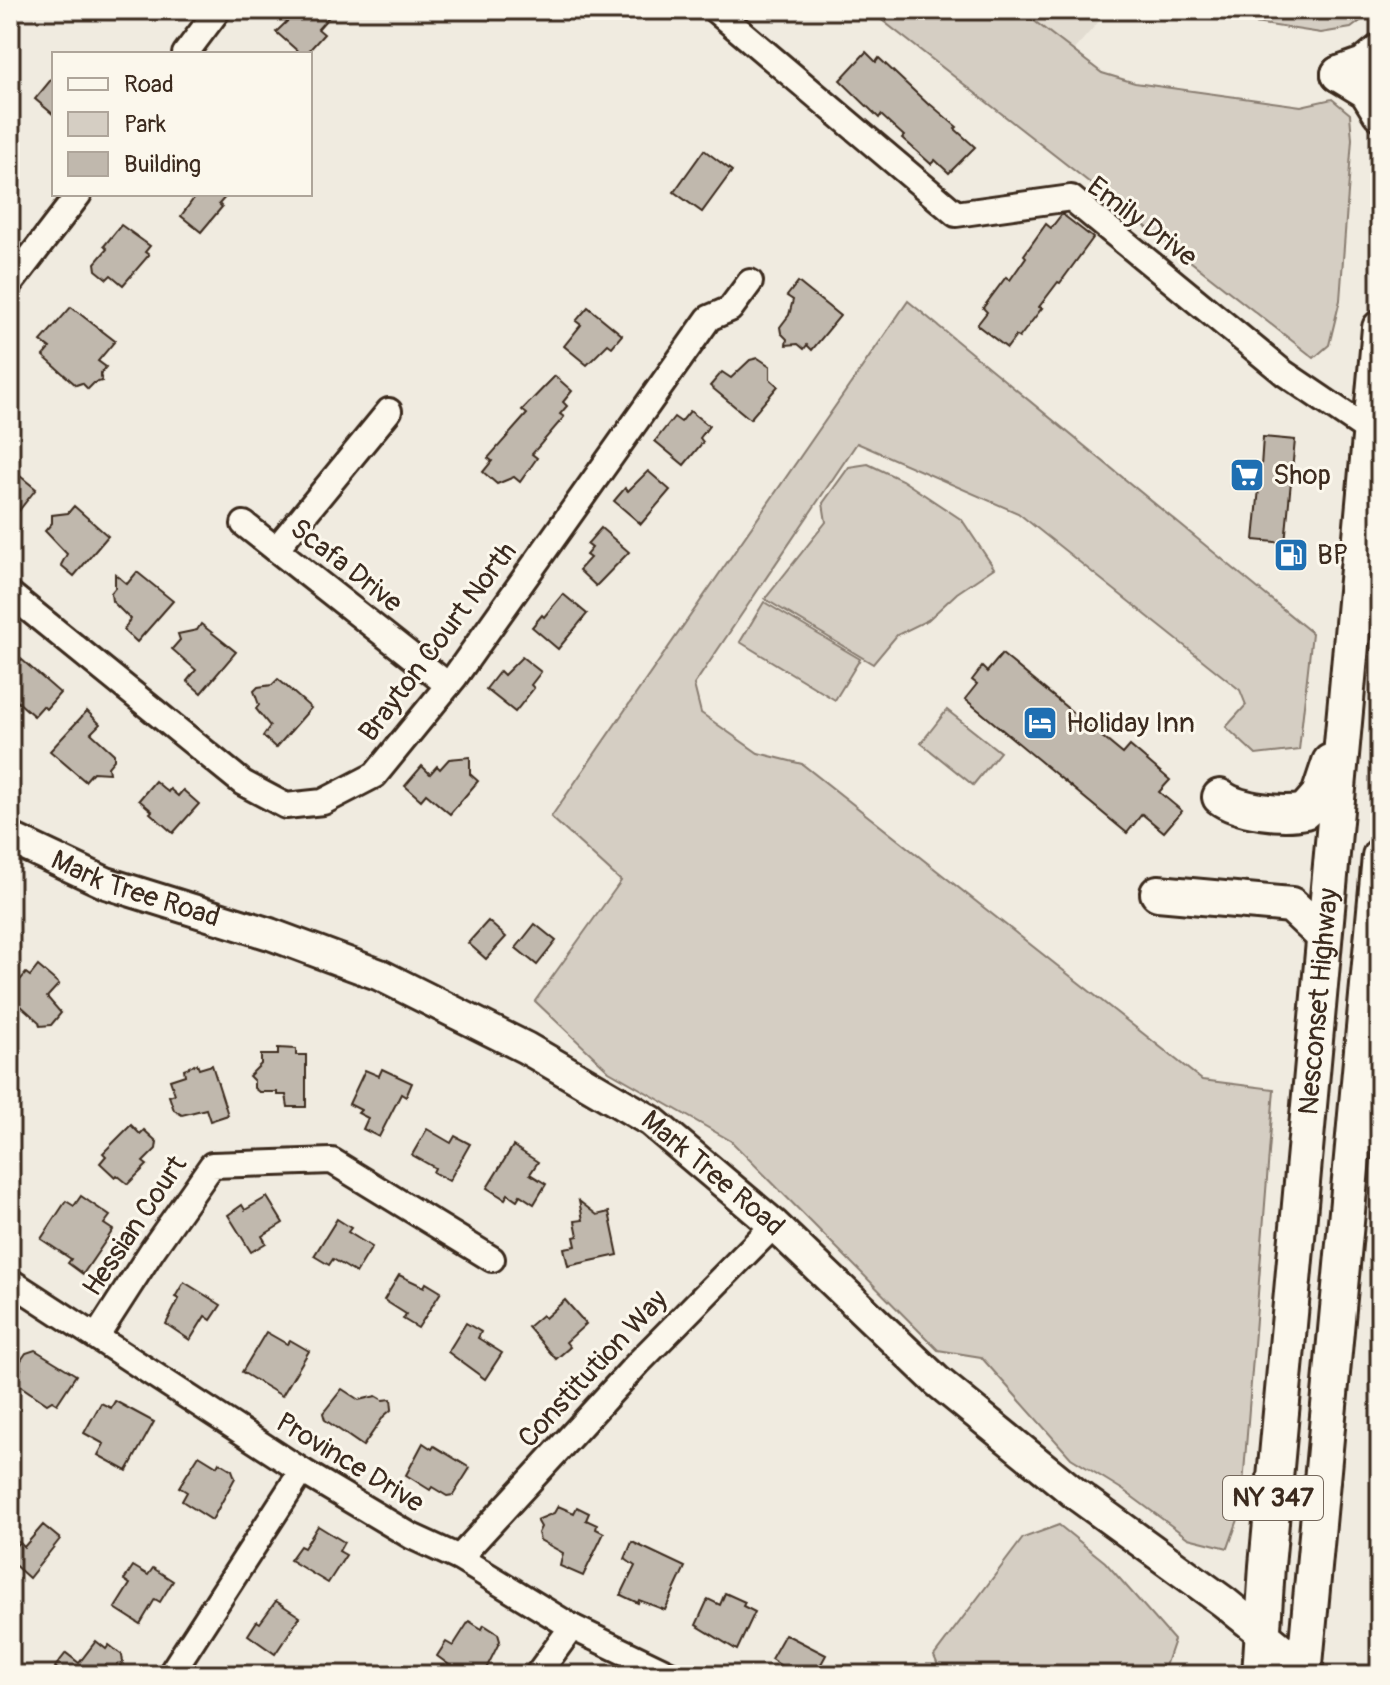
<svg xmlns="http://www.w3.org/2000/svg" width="1390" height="1685" viewBox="0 0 1390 1685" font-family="Pangolin,sans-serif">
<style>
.built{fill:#e2dcd1}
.green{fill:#d5cec3;stroke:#887c70;stroke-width:2}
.building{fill:#c0b8ad;stroke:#3b2a1e;stroke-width:2}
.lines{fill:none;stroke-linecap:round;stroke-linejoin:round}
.minor-casing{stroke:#3b2a1e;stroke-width:30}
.major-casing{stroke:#3b2a1e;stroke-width:36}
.highway-casing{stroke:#3b2a1e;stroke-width:40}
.minor{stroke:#fbf7ec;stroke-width:24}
.major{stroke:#fbf7ec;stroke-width:30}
.highway{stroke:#fbf7ec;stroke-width:34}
.labels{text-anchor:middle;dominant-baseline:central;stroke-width:6;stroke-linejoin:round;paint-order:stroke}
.shield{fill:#fbf7ec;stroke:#75685c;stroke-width:2}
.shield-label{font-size:26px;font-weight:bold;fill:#3b2a1e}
.street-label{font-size:28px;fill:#3b2a1e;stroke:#fbf7ec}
.poi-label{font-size:28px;fill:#3b2a1e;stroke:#fbf7ec;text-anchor:start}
</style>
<rect width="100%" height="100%" fill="#f0ebe0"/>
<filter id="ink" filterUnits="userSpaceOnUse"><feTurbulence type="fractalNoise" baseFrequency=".0125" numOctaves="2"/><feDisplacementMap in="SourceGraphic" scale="16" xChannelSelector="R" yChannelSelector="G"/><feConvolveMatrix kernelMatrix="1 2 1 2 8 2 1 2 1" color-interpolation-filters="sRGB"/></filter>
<g filter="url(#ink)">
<path class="built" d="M1020,10H1109L1072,52Z"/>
<g class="green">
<path d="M869,10H1020L1102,73L1135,83L1301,106L1332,99L1350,114L1352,139L1340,300L1329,345L1314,358Z"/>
<path d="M1170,10H1364L1363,19L1351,28L1321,33Z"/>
<path d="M908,301L1312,633L1299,750L1256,755L1226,727L1246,705L1240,690L1018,513L857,443L694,685L701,713L758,753L802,764L1202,1080L1274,1089L1241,1511L1228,1548L1188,1538L1123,1490L1071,1458L981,1357L938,1350L731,1141L609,1071L535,1001L621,881L551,817Z"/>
<path d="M868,464L902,480L962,520L994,568L957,593L928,620L897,635L873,664L765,599L826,522L823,503L849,467Z"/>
<path d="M764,602L860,659L835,700L740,642Z"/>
<path d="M947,710L1000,752L973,785L921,743Z"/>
<path d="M1059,1525L1105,1562L1174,1640L1162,1675H942L934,1656L1023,1538Z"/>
</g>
<g class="building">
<path d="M299,10H335L318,29L324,34L306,54H301L276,32Z"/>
<path d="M866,52L876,62L879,58L929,105L930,104L957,127L955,129L975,147L949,173L935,160L931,164L902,138L904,136L881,115L879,118L840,80Z"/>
<path d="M54,76V115L35,99Z"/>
<path d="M704,150L732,171L702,212L674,192Z"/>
<path d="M197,194H228L219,204L222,207L201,232L181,216Z"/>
<path d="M1062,214L1093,238L1060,283L1058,282L1039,307L1042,308L1019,338L1016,336L1007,348L977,325L987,312L983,308L1006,277L1010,280L1026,257L1024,255L1046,224L1051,228Z"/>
<path d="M121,225L150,246L145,252L149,255L123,285L111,275L107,279L96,270L95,263L107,249L104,246Z"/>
<path d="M798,282L840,316L812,350L807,345L804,349L798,344L786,345L787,339L781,333L780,327L789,315L793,300L787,296Z"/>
<path d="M71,307L115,341L98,361L106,367L100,374L102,381L94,383L88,389L82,383L76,385L43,356L50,348L41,341Z"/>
<path d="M588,307L622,335L612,347L608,344L587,365L564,346L581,325L576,321Z"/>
<path d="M758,358L770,366V379L778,386L750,419L710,386L722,372L731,378L750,360Z"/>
<path d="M555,376L572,391L563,402L567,406L560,414L564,417L532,454L537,458L520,482L514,477L497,484L483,472L492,461L488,458L527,414L522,410Z"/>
<path d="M690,411L709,426L700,438L703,442L684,465L655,441L674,417L681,422Z"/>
<path d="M1263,437L1295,440L1285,543L1254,540L1259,488L1230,485L1232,465L1261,467Z"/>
<path d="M10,468L36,489L10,522Z"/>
<path d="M648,471L670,490L641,524L614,501L625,488L628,491Z"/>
<path d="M74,506L108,536L74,576L61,565L67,554L45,531L52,523V515L68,513Z"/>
<path d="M601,528L629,552L596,586L579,570L590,558L586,555L592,548L587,544Z"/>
<path d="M137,572L173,601L137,642L124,630L130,619L112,601L111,593L115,588V574L127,584Z"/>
<path d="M563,594L587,614L558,649L532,627L542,615L544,617Z"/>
<path d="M201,624L236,652L201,693L187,681L196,670L172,649L180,640L178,634L197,630Z"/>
<path d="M1002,654L1123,754L1130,746L1170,780L1159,792L1182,811L1164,832L1142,814L1127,833L965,699L977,684L972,680L982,667L987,672Z"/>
<path d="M522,657L541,672L531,685L534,688L515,712L486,689L500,671L504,675Z"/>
<path d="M21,659L60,693L46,709L43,706L34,716L10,695V671Z"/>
<path d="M278,679L311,708L276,748L263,736L270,726L256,709L259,705L254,691L258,687L272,685Z"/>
<path d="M87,711L100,724L91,733L114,754V760L108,767L109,773L93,772L85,781L50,751Z"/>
<path d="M470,757V774L478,781L450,814L426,794L421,800L405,786L422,766L430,774L437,766L440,769L449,759Z"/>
<path d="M155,781L168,792L170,789L178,796L183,790L199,804L173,833L150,813L152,811L139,800Z"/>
<path d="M488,921L506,937L486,959L468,943Z"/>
<path d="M535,924L556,941L537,965L516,948Z"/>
<path d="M38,966L59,984L47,997L61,1013L51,1025L40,1026L39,1022L10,996V992L26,973L30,976Z"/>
<path d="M278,1048L296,1049V1055H306V1107H288L286,1095H277V1092H259L254,1088V1081L249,1076L261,1064V1055H278Z"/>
<path d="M197,1064L199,1069L212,1065L228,1115L210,1121L206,1109L182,1115L174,1110L169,1096L175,1094L170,1080L185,1075L184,1069Z"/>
<path d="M382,1069L412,1083L406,1097L401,1094L379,1137L363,1129L368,1118L358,1113L361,1110L349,1104L365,1070L379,1076Z"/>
<path d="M131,1125L140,1134L144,1130L157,1142L156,1149L143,1162L147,1165L128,1184L117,1175L115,1177L100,1163L106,1156L103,1153Z"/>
<path d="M427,1129L451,1143L455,1136L470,1144L449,1181L433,1172L435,1168L412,1155Z"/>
<path d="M513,1146L538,1162L530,1174L546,1184L534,1204L520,1195L517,1200L508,1194L505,1199L487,1188Z"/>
<path d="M81,1196L110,1216L104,1224L113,1230L83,1274L68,1263L71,1259L41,1239L66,1201L74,1206Z"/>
<path d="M267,1197L283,1223L262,1236L266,1243L251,1252L228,1215L242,1205L245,1210Z"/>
<path d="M579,1201L597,1215L609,1212L618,1255L568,1266L564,1248L576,1246L574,1237L578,1236L575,1221L583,1220Z"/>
<path d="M337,1219L351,1228L348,1232L372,1247L356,1273L333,1259L329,1265L314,1256Z"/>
<path d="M399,1275L424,1287L426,1283L441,1292L418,1328L403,1319L406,1314L384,1300Z"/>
<path d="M184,1282L221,1305L211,1320L205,1316L190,1340L166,1324L179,1299L175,1297Z"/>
<path d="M565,1300L586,1324L566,1342L570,1347L556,1359L528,1327L542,1315L545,1318Z"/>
<path d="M466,1323L481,1332L478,1338L502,1353L485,1379L448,1352Z"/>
<path d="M266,1332L287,1344L290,1340L309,1351L282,1396L242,1372Z"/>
<path d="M35,1350L76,1375L57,1404L52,1401L47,1404L13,1381L21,1369L17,1366L26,1353Z"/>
<path d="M342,1389L359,1400L376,1396L383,1400L391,1399L392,1409L384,1416L363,1446L325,1420L323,1413Z"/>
<path d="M115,1401L154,1422L127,1471L98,1455L104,1444L84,1433L101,1403L111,1408Z"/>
<path d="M423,1443L432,1449L434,1446L470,1468L453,1495L447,1496L432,1487L430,1490L406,1475Z"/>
<path d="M199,1455L217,1466L219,1462L232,1470L235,1478L212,1520L182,1501L187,1492L179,1487Z"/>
<path d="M558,1506L574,1513L577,1507L589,1513L586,1520L597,1525L596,1529L604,1533L583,1576L560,1566L563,1553L540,1540L538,1533L541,1527L537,1520L554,1513Z"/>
<path d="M43,1525L60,1539L29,1578L10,1561V1552L19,1542L24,1547Z"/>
<path d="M318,1526L344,1542L339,1551L346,1555L328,1583L290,1560L300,1546L304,1548Z"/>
<path d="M632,1542L685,1567L665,1610L639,1600L638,1603L621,1595L635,1566L625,1559Z"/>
<path d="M133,1566L148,1575L153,1568L173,1581L160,1602L155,1599L140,1624L115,1608L130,1584L124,1580Z"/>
<path d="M725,1593L745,1602L743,1606L755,1612L737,1650L696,1625L708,1599L720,1605Z"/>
<path d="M276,1601L300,1617L275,1654L248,1635L257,1621L260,1623Z"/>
<path d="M469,1621L482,1629L484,1625L498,1634L500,1641L483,1675H463L437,1656L446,1642L453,1646Z"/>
<path d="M785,1634L826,1655L815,1675H795L771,1659Z"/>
<path d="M96,1641L106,1649L109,1645L122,1655L123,1662L113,1675H65L55,1667L66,1653L79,1663Z"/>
</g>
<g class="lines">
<g class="minor-casing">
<g id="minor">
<path d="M715,10L956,214L1071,198L1284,373L1371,432"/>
<path d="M185,54L218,10"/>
<path d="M10,284L79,194"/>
<path d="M244,524L448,685"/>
<path d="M276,549L389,411"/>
<path d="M10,594L243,783L286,806L323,802L375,775L454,678L709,318L730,309L750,282"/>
<path d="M10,1281L302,1471L411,1536L459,1558L572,1627L672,1675"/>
<path d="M97,1336L153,1249L212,1165L332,1161L492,1259"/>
<path d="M459,1558L638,1363L774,1225"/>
<path d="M170,1675L302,1471"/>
<path d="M537,1675L572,1627"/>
</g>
</g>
<g class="major-casing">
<g id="major">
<path id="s1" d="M10,838L106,883L270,934L380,975L526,1048L651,1121L774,1225L937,1381L1077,1495L1224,1602L1305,1668"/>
</g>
</g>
<g class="highway-casing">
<g id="highway">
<path d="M1339,74L1367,91L1380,112"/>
<path d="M1339,74L1364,65L1380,52"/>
<path d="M1220,797C1238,811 1284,816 1305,811L1319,795L1330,762"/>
<path d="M1158,893L1291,905L1324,936"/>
<path id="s2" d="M1260,1675L1267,1566L1380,328"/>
<path d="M1304,1675L1380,856"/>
</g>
</g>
<use href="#minor" class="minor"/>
<use href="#major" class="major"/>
<use href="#highway" class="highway"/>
</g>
</g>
<defs>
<g id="supermarket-square" transform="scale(1.8)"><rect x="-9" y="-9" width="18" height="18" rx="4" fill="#1f6fb2" stroke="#fbf7ec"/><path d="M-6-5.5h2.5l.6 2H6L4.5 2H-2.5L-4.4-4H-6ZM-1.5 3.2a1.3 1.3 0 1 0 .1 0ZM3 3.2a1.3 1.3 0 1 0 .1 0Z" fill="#fff"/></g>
<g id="fuel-square" transform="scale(1.8)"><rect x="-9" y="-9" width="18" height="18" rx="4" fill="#1f6fb2" stroke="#fbf7ec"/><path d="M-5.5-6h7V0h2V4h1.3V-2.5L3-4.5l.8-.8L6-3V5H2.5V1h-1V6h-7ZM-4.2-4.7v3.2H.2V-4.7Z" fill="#fff"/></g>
<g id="hotel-square" transform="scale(1.8)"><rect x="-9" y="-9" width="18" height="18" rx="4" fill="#1f6fb2" stroke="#fbf7ec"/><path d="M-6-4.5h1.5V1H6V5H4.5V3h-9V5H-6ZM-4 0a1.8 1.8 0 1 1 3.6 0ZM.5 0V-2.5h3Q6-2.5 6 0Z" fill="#fff"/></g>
</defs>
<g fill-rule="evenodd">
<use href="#supermarket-square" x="1247" y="475"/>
<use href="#fuel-square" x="1291" y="555"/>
<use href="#hotel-square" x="1040" y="723"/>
</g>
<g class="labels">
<rect class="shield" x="1223" y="1476" width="100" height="44" rx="6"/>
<g class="shield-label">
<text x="1273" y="1498">NY 347</text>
</g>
<g class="street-label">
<text transform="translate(1142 222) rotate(37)">Emily Drive</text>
<text transform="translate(346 566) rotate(38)">Scafa Drive</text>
<text transform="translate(438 642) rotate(-53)">Brayton Court North</text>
<text stroke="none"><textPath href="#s1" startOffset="136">Mark Tree Road</textPath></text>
<text stroke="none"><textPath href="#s2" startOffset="676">Nesconset Highway</textPath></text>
<text stroke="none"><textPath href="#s1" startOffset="784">Mark Tree Road</textPath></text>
<text transform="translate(135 1226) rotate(-56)">Hessian Court</text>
<text transform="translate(593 1369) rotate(-47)">Constitution Way</text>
<text transform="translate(350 1463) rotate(31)">Province Drive</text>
</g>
<g class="poi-label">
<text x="1273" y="475">Shop</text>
<text x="1317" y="555">BP</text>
<text x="1066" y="723">Holiday Inn</text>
</g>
</g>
<rect width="1390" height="1685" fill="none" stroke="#fbf7ec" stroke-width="40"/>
<rect x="20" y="20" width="1350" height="1645" fill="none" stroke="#3b2a1e" stroke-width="3" filter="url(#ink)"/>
<rect x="52" y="52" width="260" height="144" fill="#fbf7ec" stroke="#aea59a" stroke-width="2"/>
<rect x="68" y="78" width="40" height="12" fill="#fbf7ec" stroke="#aea59a" stroke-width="2"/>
<text x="124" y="92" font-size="24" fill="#3b2a1e">Road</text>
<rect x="68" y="112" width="40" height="24" fill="#d5cec3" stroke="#aea59a" stroke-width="2"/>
<text x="124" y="132" font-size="24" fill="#3b2a1e">Park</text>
<rect x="68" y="152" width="40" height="24" fill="#c0b8ad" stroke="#aea59a" stroke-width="2"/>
<text x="124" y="172" font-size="24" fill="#3b2a1e">Building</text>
</svg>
